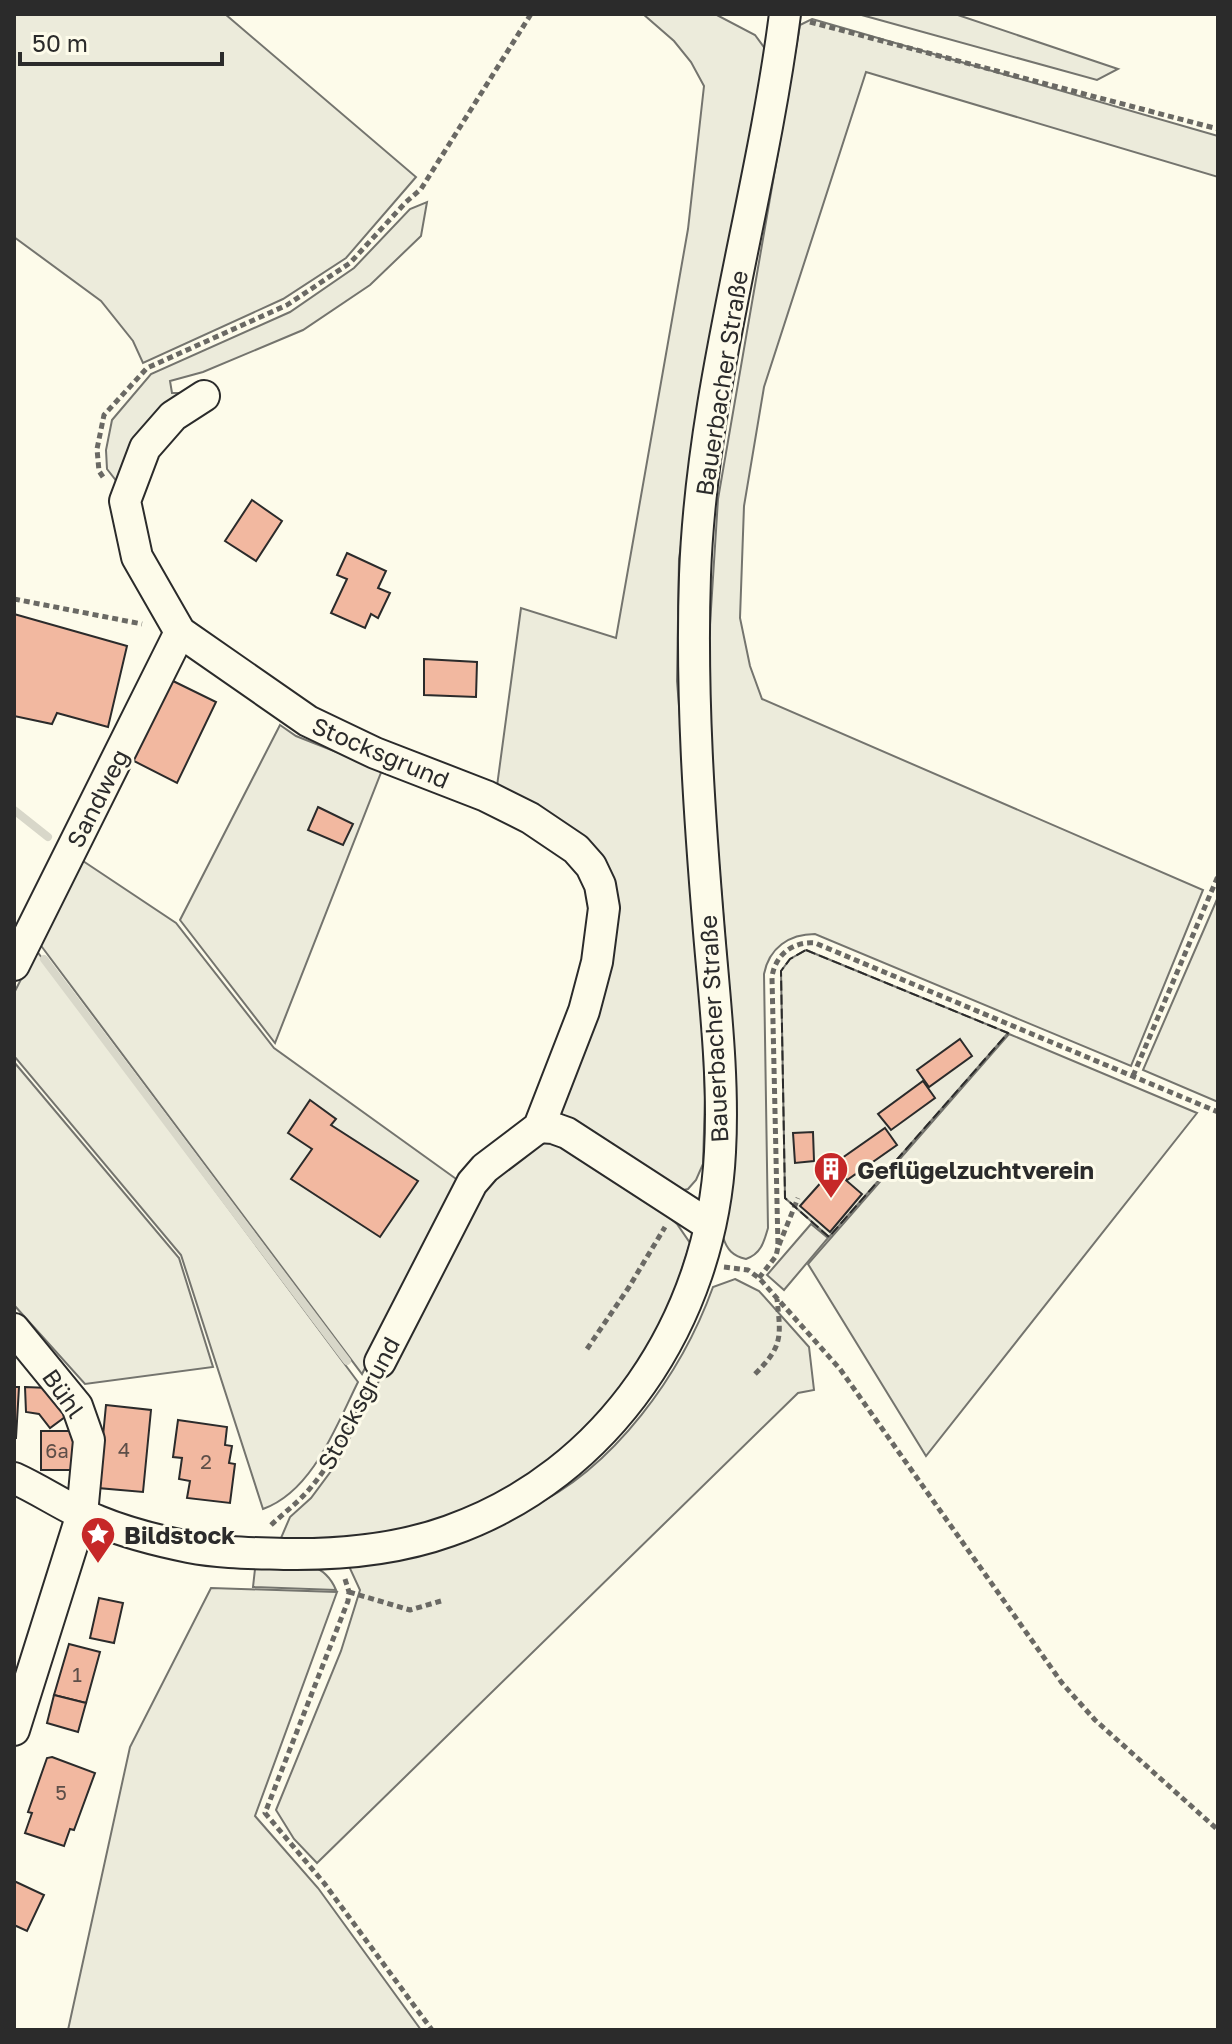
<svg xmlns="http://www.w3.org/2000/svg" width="1232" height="2044" viewBox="0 0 1232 2044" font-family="'Golos Text',sans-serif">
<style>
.green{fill:#ecebdb;stroke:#74746e;stroke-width:2}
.parking{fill:#eceadb;stroke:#74746e;stroke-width:2}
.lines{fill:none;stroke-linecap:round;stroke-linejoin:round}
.stream{stroke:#d8d7c9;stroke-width:8}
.building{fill:#f2b8a0;stroke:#2b2b2b;stroke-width:2}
.minor-casing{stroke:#2b2b2b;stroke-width:34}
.path{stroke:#6a6964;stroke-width:5;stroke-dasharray:6 4;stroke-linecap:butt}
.minor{stroke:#fdfbea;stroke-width:30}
.fence{stroke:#2b2b2b;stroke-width:2;stroke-dasharray:10 4;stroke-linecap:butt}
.labels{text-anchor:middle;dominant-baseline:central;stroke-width:6;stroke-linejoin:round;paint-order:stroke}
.number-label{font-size:20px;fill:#5d4e48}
.street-label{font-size:24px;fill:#2b2b2b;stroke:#fdfbea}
.poi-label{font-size:24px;font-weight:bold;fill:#2b2b2b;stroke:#fdfbea;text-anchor:start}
</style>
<rect width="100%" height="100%" fill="#fdfbea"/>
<g class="green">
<path d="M14,14H225L416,177L346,258L283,299L143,363L133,341L101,301L14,237Z"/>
<path d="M643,14H715L755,35L766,50L696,438L679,559L677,681L701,981L705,1097L703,1164L696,1180L688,1189L675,1192L552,1120L614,896L497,786L521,608L616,638L688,229L704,86L691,62L674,41Z"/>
<path d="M858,14H955L1118,69L1097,80Z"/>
<path d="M812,19L1218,136V177L866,72L764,387L744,506L740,618L750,666L762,699L1203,890L1131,1066L815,934C789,934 769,948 764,974L768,1228C764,1242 761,1254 746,1259C733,1256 727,1250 723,1237L733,1170L735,1131L729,984L713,791L708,656L718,499L800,25Z"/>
<path d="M427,202L421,236L370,285L303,330L203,372L170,381L172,393H184L118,483L107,469L106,450L112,420L151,374L290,312L354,268L410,209Z"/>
<path d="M280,725L296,736L382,770L275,1043L180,920Z"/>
<path d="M80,859L176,923L274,1048L459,1181L362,1374L39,943Z"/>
<path d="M1218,897V1102L1143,1070Z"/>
<path d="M36,950L358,1382C336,1426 313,1491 263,1509L181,1255L14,1056V993Z"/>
<path d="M806,950L1008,1033L829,1237L785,1198L781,971L790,959Z"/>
<path d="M1009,1034L1197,1113L926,1456L808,1264Z"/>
<path d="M14,1062L179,1258L213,1367L85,1384L14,1305Z"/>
<path d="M544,1143H555L663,1212L677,1224L690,1243L669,1311L622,1393L530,1479L443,1521L359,1539L281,1538L290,1517L311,1498L337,1463L405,1330L491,1176L527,1151Z"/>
<path d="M735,1279L759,1291L809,1347L814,1390L798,1393L317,1863L294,1839L276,1810L341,1651L360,1590L347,1562C388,1550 429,1538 471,1526C490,1520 511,1517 529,1508C614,1469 682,1373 713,1287Z"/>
<path d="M256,1560C288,1563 322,1556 336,1590L253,1587Z"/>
<path d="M211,1588L337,1592L255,1816L318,1888L421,2030H68L130,1747Z"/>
</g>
<path class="parking" d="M811,1224L828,1238L784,1290L767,1275Z"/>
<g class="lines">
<g class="stream">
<path d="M14,810L48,837"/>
<path d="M44,959L347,1361"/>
</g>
</g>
<g class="building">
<path d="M252,500L282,521L256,561L225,541Z"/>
<path d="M347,553L386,571L378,588L390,593L378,618L371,614L365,628L331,613L347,579L337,575Z"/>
<path d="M14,614L127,646L108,727L57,713L52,724L14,716Z"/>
<path d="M424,659L477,662L476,697L424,695Z"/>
<path d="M171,680L216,702L177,783L132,760Z"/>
<path d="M318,807L353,824L343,845L308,830Z"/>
<path d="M960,1039L972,1056L929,1087L917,1070Z"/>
<path d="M923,1081L935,1098L891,1130L878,1114Z"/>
<path d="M310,1100L336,1119L331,1125L418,1181L380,1237L291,1179L312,1149L288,1133Z"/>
<path d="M885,1128L897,1145L847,1180L835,1163Z"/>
<path d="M813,1132L814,1161L795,1163L793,1133Z"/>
<path d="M833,1169L862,1194L830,1232L800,1206Z"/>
<path d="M14,1387H19L16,1438H14Z"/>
<path d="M25,1387L49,1388L69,1414L50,1428L39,1414L26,1412Z"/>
<path d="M106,1405L151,1410L143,1492L98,1488Z"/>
<path d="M178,1420L227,1427L225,1445L232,1446L229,1463L235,1464L230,1503L187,1498L190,1481L179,1479L182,1458L173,1457Z"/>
<rect x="41" y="1431" width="32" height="39"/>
<path d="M99,1598L123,1603L114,1643L90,1638Z"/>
<path d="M69,1644L100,1652L86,1703L54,1695Z"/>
<path d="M54,1695L86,1703L78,1732L47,1723Z"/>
<path d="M52,1757L95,1773L74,1830L70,1829L64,1846L25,1833L32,1813L28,1812L47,1758Z"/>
<path d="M14,1881L44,1895L27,1931L14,1925Z"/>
</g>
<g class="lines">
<g class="minor-casing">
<g id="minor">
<path d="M204,396L173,416L145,448L125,501L137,557L180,632L308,721L375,753L486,796L530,818L576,849L591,866L600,885L604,908L597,962L584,1011L539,1127L485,1168L472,1183L380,1362"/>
<path d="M14,965L180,632"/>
<path d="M539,1127L553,1128L567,1133L709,1225"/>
<path d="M14,1329L77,1406L89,1440L82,1514L14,1730"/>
<path d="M14,1478C43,1491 69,1510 98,1521C127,1533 159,1541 189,1547C220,1553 252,1553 284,1554C339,1555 396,1550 449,1531C609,1475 712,1319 720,1152C724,1079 715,1004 709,932C699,812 691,694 695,575C702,385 761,201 785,14"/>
</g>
</g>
<g class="path">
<path d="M810,22L1218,129"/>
<path d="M103,477L99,471L97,449L104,415L147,368L287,305L350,263L406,202L421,189L531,14"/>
<path d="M14,599L142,624"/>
<path d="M1133,1076L1218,876"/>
<path d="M779,1245L798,1198"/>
<path d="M724,1267L748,1270L759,1278L840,1369L1062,1683L1095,1720L1218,1830"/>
<path d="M759,1278L776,1256L778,1247L772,977C775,955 793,941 815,943L1218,1112"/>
<path d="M587,1349L629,1287L665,1227"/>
<path d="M755,1374C783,1346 781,1337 777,1299"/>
<path d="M271,1525C285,1512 300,1501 312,1486C337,1456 352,1418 369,1384"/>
<path d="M345,1579L349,1592L348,1601L265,1813L324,1883L432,2030"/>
<path d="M349,1592L410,1610L441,1601"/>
</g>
<use href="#minor" class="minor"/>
<path class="fence" d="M806,950L1008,1033L829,1237L785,1198L781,971L790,959Z"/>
</g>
<defs>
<g id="building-pin" transform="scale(1.8)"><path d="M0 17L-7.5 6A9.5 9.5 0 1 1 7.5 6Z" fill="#c62828" stroke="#fdfbea"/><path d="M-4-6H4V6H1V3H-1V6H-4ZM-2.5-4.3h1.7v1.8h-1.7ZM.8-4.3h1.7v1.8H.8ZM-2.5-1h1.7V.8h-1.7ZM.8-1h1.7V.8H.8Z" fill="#fff"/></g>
<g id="sight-pin" transform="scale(1.8)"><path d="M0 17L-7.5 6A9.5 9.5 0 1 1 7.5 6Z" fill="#c62828" stroke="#fdfbea"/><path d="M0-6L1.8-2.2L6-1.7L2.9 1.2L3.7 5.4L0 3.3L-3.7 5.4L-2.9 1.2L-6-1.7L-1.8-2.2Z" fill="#fff"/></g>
</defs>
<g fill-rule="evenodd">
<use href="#building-pin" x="831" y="1169"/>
<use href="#sight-pin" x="98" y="1534"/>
</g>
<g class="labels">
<g class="number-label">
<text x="124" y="1449">4</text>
<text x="57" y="1450">6a</text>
<text x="206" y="1461">2</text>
<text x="77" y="1674">1</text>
<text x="61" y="1792">5</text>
</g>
<g class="street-label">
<text transform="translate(721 383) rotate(-81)">Bauerbacher Straße</text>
<text transform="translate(381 752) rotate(23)">Stocksgrund</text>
<text transform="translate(97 798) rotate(-63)">Sandweg</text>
<text transform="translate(713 1029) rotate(-93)">Bauerbacher Straße</text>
<text transform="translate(64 1393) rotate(55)">Bühl</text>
<text transform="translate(358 1403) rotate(-62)">Stocksgrund</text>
</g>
<g class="poi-label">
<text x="857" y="1169">Geflügelzuchtverein</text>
<text x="124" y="1534">Bildstock</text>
</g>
</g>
<rect width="1232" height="2044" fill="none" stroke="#2b2b2b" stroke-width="32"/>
<path d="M20 52v12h202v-12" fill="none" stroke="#2b2b2b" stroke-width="4"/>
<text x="32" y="52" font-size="24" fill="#2b2b2b" stroke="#fdfbea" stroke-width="6" paint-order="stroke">50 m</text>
</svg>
